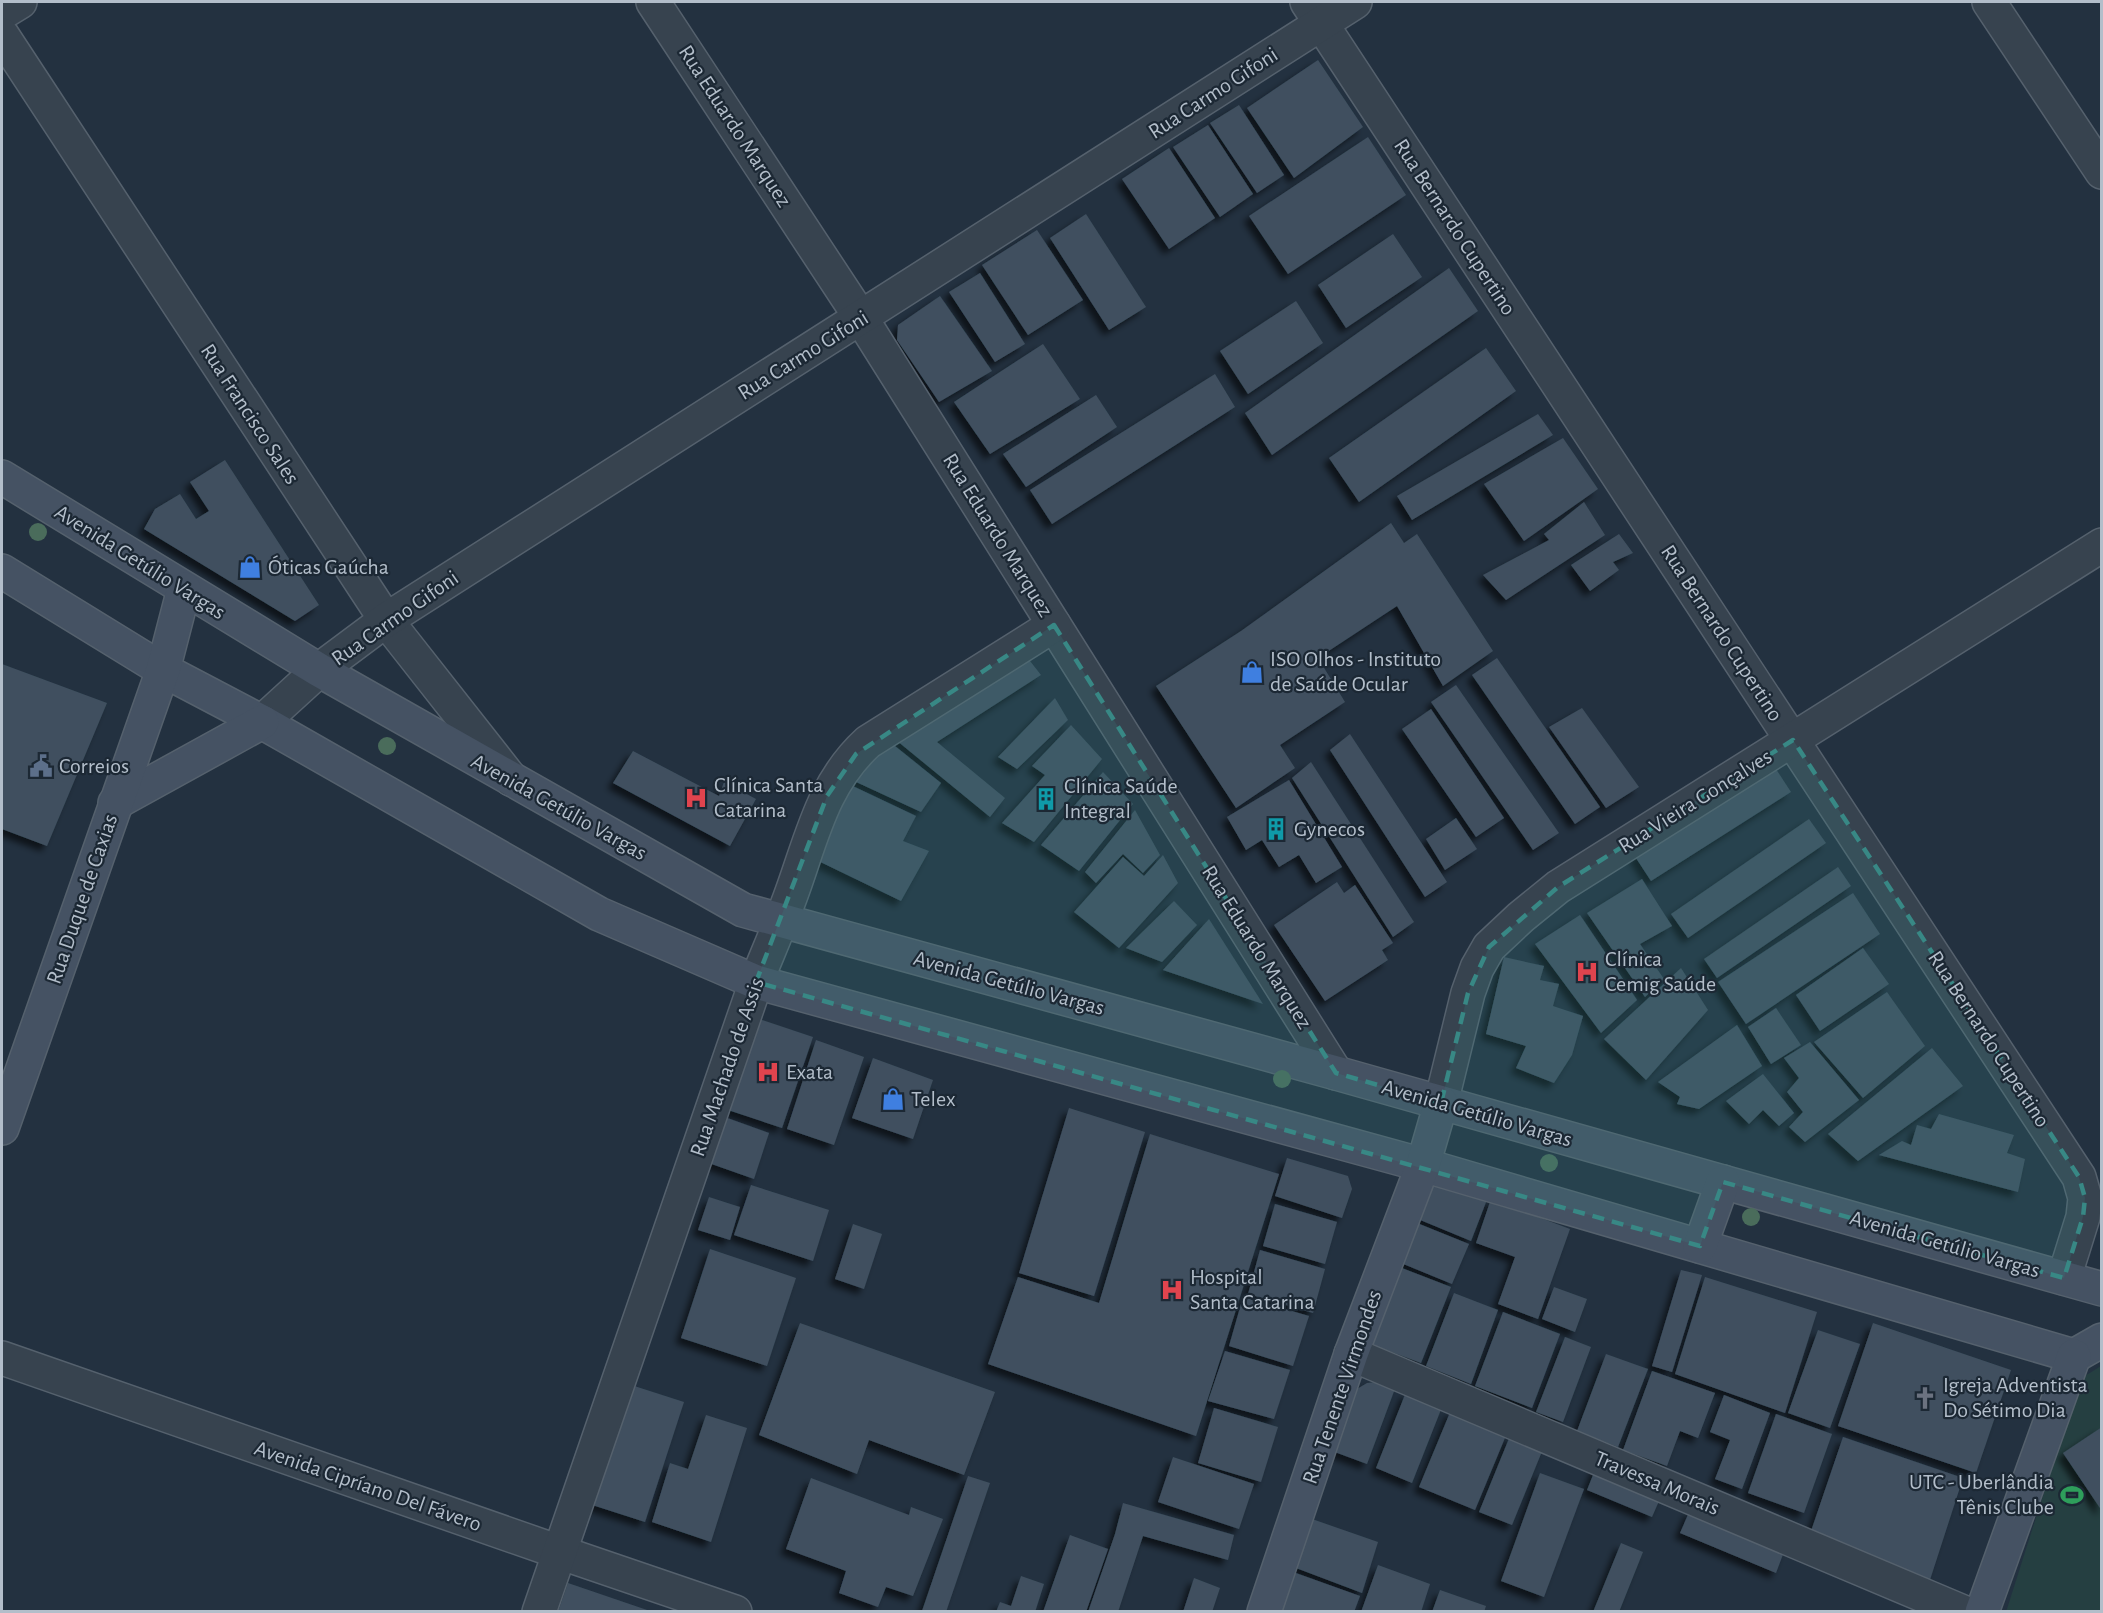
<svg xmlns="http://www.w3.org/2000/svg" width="2103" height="1613" viewBox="0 0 2103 1613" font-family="'Alegreya Sans',sans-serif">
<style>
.green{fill:#253f41}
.building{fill:#3f505f;filter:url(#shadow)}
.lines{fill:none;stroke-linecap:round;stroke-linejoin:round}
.street-casing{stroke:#55616d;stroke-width:36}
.secondary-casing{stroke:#55616d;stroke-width:36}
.street{stroke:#37434f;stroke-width:33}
.secondary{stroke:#455263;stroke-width:33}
.tree{fill:#4a6c5b}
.marked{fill:#388885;fill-opacity:0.2;stroke:#388885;stroke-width:4.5;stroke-dasharray:12 8;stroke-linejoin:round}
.labels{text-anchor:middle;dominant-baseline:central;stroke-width:4.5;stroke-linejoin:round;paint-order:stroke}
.street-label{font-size:22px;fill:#b3beca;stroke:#1c2834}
.poi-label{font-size:22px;fill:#b3beca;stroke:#1c2834;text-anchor:start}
</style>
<defs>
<filter id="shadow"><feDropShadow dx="-5.5" dy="5.5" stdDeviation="3" flood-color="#0009"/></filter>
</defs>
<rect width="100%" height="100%" fill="#233140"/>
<path class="green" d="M2101,1366V1611L2006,1612L2080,1379Z"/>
<g class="building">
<path d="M1318,60L1363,127L1294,178L1247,108Z"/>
<path d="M1239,105L1284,175L1257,193L1210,123Z"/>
<path d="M1208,125L1253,194L1220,217L1173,147Z"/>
<path d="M1368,137L1406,195L1288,274L1249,216Z"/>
<path d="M1169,148L1215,218L1169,249L1122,179Z"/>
<path d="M1086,214L1146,307L1109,330L1050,238Z"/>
<path d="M1037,230L1083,300L1028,335L982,265Z"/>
<path d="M1393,234L1422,277L1346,328L1318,285Z"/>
<path d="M1449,268L1478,311L1272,455L1245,413Z"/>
<path d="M980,273L1025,344L995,362L949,292Z"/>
<path d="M940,296L992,371L939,402L897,340L898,325Z"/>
<path d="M1296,301L1323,343L1248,394L1220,351Z"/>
<path d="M1043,344L1080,399L990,454L954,402Z"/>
<path d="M1486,348L1516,391L1359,502L1329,458Z"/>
<path d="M1215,374L1235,407L1052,524L1030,490Z"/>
<path d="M1096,395L1117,427L1026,487L1003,454Z"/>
<path d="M1538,414L1553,435L1412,520L1397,496Z"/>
<path d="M1563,438L1598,489L1524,541L1484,484Z"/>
<path d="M225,460L319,605L295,621L144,529L155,509L180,494L196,519L209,511L190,482Z"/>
<path d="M1584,502L1605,535L1506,600L1483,575L1549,540L1544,534Z"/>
<path d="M1391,523L1404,543L1417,534L1493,651L1443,686L1397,606L1318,658L1345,702L1280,745L1295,768L1236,808L1156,686L1241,631Z"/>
<path d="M1619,534L1633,553L1613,562L1619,570L1590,591L1571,565Z"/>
<path d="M1023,652L1041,675L937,742L1005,798L990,817L896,740Z"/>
<path d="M1497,658L1600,807L1575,824L1472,675Z"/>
<path d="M2,664L107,703L47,846L2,829Z"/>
<path d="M1456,685L1559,833L1533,850L1431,702Z"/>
<path d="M1055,698L1068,720L1017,769L998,757Z"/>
<path d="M1582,708L1639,787L1606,808L1549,727Z"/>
<path d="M1431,709L1504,818L1476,837L1402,729Z"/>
<path d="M1071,725L1102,759L1034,842L1002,823L1045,775L1032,766Z"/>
<path d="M1350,734L1447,882L1425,897L1330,750Z"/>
<path d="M890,742L941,783L921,812L841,775Z"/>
<path d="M633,751L719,796L724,782L756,799L730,846L613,783Z"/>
<path d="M1311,762L1414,922L1393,937L1292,778Z"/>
<path d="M1774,766L1791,792L1651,881L1634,855Z"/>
<path d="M1103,772L1133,804L1079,871L1041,845Z"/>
<path d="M840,780L916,816L903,841L929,851L901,901L808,856Z"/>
<path d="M1289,780L1342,867L1316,883L1299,855L1279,867L1262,840L1246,850L1227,817Z"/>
<path d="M1135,810L1160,855L1143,873L1123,854L1096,883L1085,872Z"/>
<path d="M1456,818L1477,849L1445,870L1426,839Z"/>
<path d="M1809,819L1826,843L1688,938L1671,914Z"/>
<path d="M1163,855L1178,883L1119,948L1074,912L1123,857L1144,876Z"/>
<path d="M1838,867L1851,886L1717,978L1704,959Z"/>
<path d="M1642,879L1672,926L1640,944L1664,979L1645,997L1587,913Z"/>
<path d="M1337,882L1344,893L1355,885L1393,943L1382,950L1388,960L1325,1001L1274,925Z"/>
<path d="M1853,893L1880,934L1746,1024L1718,982Z"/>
<path d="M1174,901L1197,925L1162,962L1126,948Z"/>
<path d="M1580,915L1637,1000L1601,1033L1535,944Z"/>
<path d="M1209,919L1263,1004L1163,970Z"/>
<path d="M1863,948L1889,984L1820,1031L1796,995Z"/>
<path d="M1504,957L1544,966L1540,980L1559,984L1553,1006L1583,1016L1572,1055L1554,1083L1516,1068L1526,1046L1486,1034Z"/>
<path d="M1681,968L1708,1010L1646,1080L1604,1039Z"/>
<path d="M1887,992L1925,1046L1863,1098L1814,1042Z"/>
<path d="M1776,1008L1801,1045L1771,1064L1748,1027Z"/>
<path d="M753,1017L813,1037L782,1128L722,1108Z"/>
<path d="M1737,1025L1762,1066L1699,1109L1677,1104L1680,1097L1658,1082Z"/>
<path d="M816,1040L864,1057L834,1145L787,1129Z"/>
<path d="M1810,1042L1859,1100L1805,1142L1789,1127L1803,1112L1787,1092L1799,1078L1784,1058Z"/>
<path d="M1932,1048L1963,1086L1858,1161L1828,1134Z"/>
<path d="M873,1058L933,1080L913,1139L852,1118Z"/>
<path d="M1763,1074L1794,1113L1779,1126L1763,1110L1749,1124L1726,1101Z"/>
<path d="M1069,1108L1145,1132L1094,1296L1019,1273Z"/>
<path d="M1939,1114L2014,1135L2007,1153L2025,1159L2018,1192L1879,1155L1902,1141L1911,1145L1917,1125L1931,1129Z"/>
<path d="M719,1115L769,1133L754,1179L703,1161Z"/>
<path d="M1150,1134L1279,1174L1196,1436L988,1364L1018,1277L1099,1303Z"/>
<path d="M1287,1158L1348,1176L1352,1189L1342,1218L1275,1196Z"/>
<path d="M1430,1176L1488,1197L1471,1241L1413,1217Z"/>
<path d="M751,1185L829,1210L813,1261L734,1235Z"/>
<path d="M709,1197L740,1207L730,1240L698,1230Z"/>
<path d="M1491,1199L1570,1229L1538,1319L1498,1304L1515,1257L1476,1243Z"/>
<path d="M1275,1204L1337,1222L1325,1264L1263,1246Z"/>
<path d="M1412,1221L1469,1244L1452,1284L1396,1261Z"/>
<path d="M853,1224L882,1234L864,1289L835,1279Z"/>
<path d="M710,1249L796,1278L767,1366L681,1338Z"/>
<path d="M1260,1250L1325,1269L1313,1313L1248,1294Z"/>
<path d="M1394,1265L1451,1287L1421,1363L1365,1342Z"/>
<path d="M1681,1270L1702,1275L1672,1372L1652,1366Z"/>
<path d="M1705,1277L1817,1312L1785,1413L1675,1374Z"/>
<path d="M1554,1287L1587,1299L1575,1332L1542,1319Z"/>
<path d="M1454,1293L1498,1310L1471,1384L1426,1366Z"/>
<path d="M1243,1297L1309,1316L1293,1366L1229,1346Z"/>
<path d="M1503,1312L1560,1334L1532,1408L1475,1386Z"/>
<path d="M800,1323L995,1392L964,1475L869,1440L857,1474L759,1435Z"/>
<path d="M1873,1323L2011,1370L1976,1473L1838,1426Z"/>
<path d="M1818,1330L1860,1344L1830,1428L1788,1413Z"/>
<path d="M1565,1337L1591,1347L1563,1422L1536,1412Z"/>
<path d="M1225,1351L1290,1370L1274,1419L1208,1401Z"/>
<path d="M1606,1354L1648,1369L1618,1447L1577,1431Z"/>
<path d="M1652,1371L1715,1393L1698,1438L1680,1431L1667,1466L1623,1450Z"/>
<path d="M1376,1382L1396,1386L1367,1464L1332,1451L1357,1389L1367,1383Z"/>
<path d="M625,1383L684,1402L645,1522L586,1503Z"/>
<path d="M1406,1392L1442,1407L1412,1483L1376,1468Z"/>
<path d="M1724,1395L1770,1413L1742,1489L1715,1479L1730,1440L1710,1432Z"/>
<path d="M1214,1408L1278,1427L1261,1482L1198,1463Z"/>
<path d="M1451,1410L1507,1433L1475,1510L1419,1487Z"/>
<path d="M1776,1414L1832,1434L1804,1513L1748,1493Z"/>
<path d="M706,1415L747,1428L711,1542L652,1522L670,1463L688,1469Z"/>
<path d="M2102,1427V1511L2063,1453Z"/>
<path d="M1510,1436L1543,1449L1512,1525L1479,1512Z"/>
<path d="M1843,1437L1963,1478L1929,1583L1867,1562L1869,1555L1810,1534Z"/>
<path d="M1173,1457L1254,1484L1239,1529L1158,1502Z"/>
<path d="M1597,1465L1663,1492L1652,1517L1587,1490Z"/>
<path d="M1540,1473L1584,1489L1544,1597L1501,1581Z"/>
<path d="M968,1476L990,1483L946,1612H925L922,1611Z"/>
<path d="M811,1478L909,1515L911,1507L943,1519L913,1596L886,1587L878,1607L839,1593L846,1571L786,1549Z"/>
<path d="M1123,1503L1234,1535L1228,1560L1143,1536L1118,1612H1088L1115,1534Z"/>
<path d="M1690,1510L1785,1549L1776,1573L1680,1533Z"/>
<path d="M1312,1519L1378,1542L1362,1593L1296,1568Z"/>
<path d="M1070,1535L1108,1549L1086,1612H1043Z"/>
<path d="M1621,1543L1643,1552L1619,1612H1593Z"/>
<path d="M1378,1565L1430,1584L1421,1612H1361Z"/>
<path d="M1293,1572L1360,1596L1354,1612H1278Z"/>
<path d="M1021,1576L1044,1584L1035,1612H996L1000,1602L1011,1606Z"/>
<path d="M1194,1578L1220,1588L1212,1612H1183Z"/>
<path d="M568,1583L650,1611V1612H558Z"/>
<path d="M1440,1590L1486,1606L1484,1612H1432Z"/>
</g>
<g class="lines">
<g class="street-casing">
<g id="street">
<path d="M653,2L861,318L1336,1073"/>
<path d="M1307,2L2079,1177L2085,1198L2083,1217L2064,1278"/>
<path d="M1989,2L2102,172"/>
<path d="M2,13L20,2"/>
<path d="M2,35L386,620L511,779"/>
<path d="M262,722L319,670L386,620L1355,2"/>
<path d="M1441,1103L1468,993L1477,968L1489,947L1521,917L1558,887L2102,545"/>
<path d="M1351,1354L1963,1612"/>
<path d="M2,1358L559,1552L735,1612"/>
<path d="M539,1612L756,982C768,952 781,923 792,892C812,837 823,783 868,742L1054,625"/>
</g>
</g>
<g class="secondary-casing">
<g id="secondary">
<path d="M2,477L319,670L743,910L1336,1073L2102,1289"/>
<path d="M2,571L163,670L262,722L599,914L756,982L1423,1165L2074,1356"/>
<path d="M115,803L262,722"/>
<path d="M2,1128L163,670L184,589"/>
<path d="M1700,1246L1723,1182"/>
<path d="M2074,1356L2102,1340"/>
<path d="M1264,1612L1351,1354L1423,1165L1441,1103"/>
<path d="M1982,1612L2074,1356"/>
</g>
</g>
<use href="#street" class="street"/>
<use href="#secondary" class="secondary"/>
</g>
<g class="tree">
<circle cx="38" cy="532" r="9"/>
<circle cx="387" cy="746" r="9"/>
<circle cx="1282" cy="1079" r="9"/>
<circle cx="1549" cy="1163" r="9"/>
<circle cx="1751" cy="1217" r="9"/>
</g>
<path class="marked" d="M1054,625L1336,1073L1441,1103L1468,993L1489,947L1558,887L1793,740L2079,1177L2085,1198L2083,1217L2064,1278L1723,1182L1700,1246L756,982L827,796L856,754Z"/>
<defs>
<g id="shop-bare" transform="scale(1.8)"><path d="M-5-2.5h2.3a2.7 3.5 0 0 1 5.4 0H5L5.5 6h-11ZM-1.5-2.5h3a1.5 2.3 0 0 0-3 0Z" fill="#3f7fe0" stroke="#1c2834" stroke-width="2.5" paint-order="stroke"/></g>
<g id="civic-bare" transform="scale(1.8)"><path d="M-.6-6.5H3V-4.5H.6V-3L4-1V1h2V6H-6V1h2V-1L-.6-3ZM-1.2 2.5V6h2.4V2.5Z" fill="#5c6f8a" stroke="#1c2834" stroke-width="2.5" paint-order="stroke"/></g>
<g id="hospital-bare" transform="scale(1.8)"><path d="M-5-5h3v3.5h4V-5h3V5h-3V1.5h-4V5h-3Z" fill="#e0444e" stroke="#1c2834" stroke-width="2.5" paint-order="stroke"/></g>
<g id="building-bare" transform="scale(1.8)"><path d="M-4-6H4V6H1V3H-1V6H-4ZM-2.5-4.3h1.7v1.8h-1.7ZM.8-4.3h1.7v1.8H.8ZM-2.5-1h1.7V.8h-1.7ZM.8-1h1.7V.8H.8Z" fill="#0f9aa8" stroke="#1c2834" stroke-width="2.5" paint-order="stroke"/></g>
<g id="church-bare" transform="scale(1.8)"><path d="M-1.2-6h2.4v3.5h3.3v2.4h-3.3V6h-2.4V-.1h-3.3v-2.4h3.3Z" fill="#6b7280" stroke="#1c2834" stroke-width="2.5" paint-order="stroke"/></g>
<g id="stadium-bare" transform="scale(1.8)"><path d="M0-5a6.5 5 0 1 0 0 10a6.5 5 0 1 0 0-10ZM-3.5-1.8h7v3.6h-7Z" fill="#2e9e5b" stroke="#1c2834" stroke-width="2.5" paint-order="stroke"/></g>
</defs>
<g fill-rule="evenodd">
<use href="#shop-bare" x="250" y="567"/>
<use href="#shop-bare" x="1252" y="672"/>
<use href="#civic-bare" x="41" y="766"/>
<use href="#hospital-bare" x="696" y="798"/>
<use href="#building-bare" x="1046" y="799"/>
<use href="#building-bare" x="1276" y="829"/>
<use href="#hospital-bare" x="1587" y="972"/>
<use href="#hospital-bare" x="768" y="1072"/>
<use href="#shop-bare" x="893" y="1099"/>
<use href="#hospital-bare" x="1172" y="1290"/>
<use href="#church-bare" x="1925" y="1398"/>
<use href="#stadium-bare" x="2072" y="1495"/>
</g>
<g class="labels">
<g class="street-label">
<text transform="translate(1213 93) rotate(-33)">Rua Carmo Gifoni</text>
<text transform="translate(735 126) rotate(57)">Rua Eduardo Marquez</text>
<text transform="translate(1455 227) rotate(57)">Rua Bernardo Cupertino</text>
<text transform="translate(803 355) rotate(-32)">Rua Carmo Gifoni</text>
<text transform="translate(250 414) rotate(57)">Rua Francisco Sales</text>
<text transform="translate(998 535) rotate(58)">Rua Eduardo Marquez</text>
<text transform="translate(140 562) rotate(32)">Avenida Getúlio Vargas</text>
<text transform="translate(395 618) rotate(-35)">Rua Carmo Gifoni</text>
<text transform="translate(1722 633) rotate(57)">Rua Bernardo Cupertino</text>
<text transform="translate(1695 801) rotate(-32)">Rua Vieira Gonçalves</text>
<text transform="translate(559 807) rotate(29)">Avenida Getúlio Vargas</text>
<text transform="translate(82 899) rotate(-71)">Rua Duque de Caxias</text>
<text transform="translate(1257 947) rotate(58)">Rua Eduardo Marquez</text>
<text transform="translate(1009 983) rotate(15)">Avenida Getúlio Vargas</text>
<text transform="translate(1989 1039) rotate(57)">Rua Bernardo Cupertino</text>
<text transform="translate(727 1067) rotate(-71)">Rua Machado de Assis</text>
<text transform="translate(1477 1113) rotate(16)">Avenida Getúlio Vargas</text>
<text transform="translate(1945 1244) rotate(16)">Avenida Getúlio Vargas</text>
<text transform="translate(1342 1387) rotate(-71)">Rua Tenente Virmondes</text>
<text transform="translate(1657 1483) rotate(23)">Travessa Morais</text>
<text transform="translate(368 1486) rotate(19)">Avenida Cipríano Del Fávero</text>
</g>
<g class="poi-label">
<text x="268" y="567">Óticas Gaúcha</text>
<text x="1270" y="659">ISO Olhos - Instituto<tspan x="1270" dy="25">de Saúde Ocular</tspan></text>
<text x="59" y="766">Correios</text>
<text x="714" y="785">Clínica Santa<tspan x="714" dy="25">Catarina</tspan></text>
<text x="1064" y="786">Clínica Saúde<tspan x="1064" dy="25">Integral</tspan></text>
<text x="1294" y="829">Gynecos</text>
<text x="1605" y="959">Clínica<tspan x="1605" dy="25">Cemig Saúde</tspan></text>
<text x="786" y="1072">Exata</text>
<text x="911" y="1099">Telex</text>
<text x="1190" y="1277">Hospital<tspan x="1190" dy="25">Santa Catarina</tspan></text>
<text x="1943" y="1385">Igreja Adventista<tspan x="1943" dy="25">Do Sétimo Dia</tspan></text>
<text x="2054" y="1482" text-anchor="end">UTC - Uberlândia<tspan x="2054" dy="25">Tênis Clube</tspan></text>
</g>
</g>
<rect width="2103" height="1613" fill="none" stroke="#b3beca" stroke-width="6"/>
</svg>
